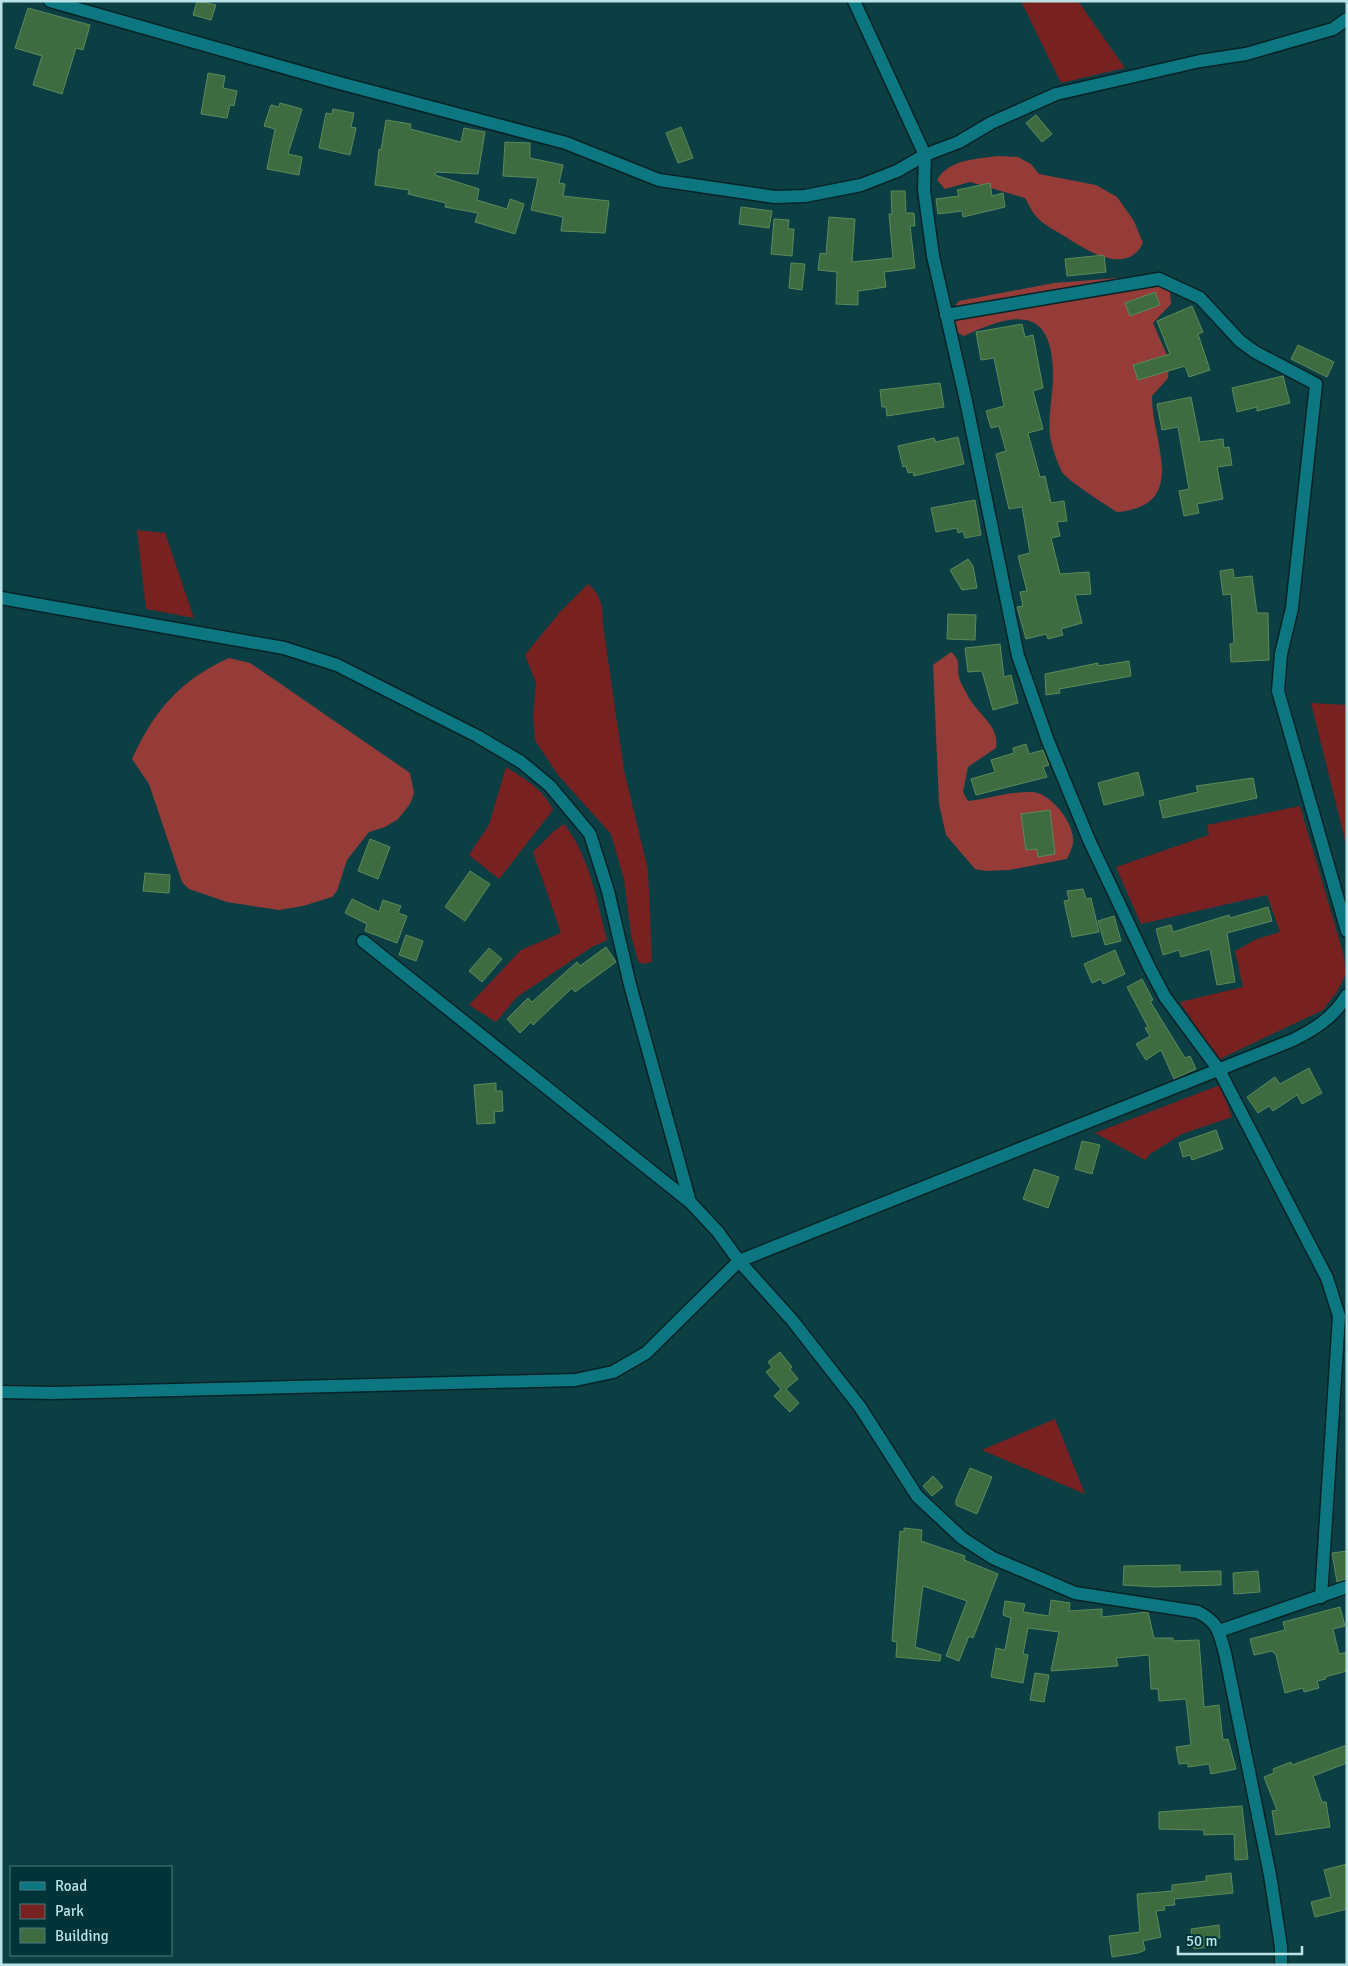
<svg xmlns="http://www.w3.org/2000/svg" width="1348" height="1966" viewBox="0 0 1348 1966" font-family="Signika,sans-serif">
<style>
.green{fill:#772121}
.forest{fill:#953c39}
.building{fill:#3e6c40;stroke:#5b8a5b}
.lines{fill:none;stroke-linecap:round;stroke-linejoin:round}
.street-casing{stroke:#062326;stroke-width:15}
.street{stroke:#0c7781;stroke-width:12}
</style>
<rect width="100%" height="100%" fill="#0b3f44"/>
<g class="green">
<path d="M1021,1H1078L1125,68L1061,83Z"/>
<path d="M137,530L165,533L194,618L146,609Z"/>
<path d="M588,584C602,596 603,607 603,625L624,770L648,870L652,962L643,964L638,961L631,935L624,879L611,834L558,775L535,740L533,716L536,683L525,655L560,612Z"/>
<path d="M1311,703L1347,705V848Z"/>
<path d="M506,767C525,779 544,790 553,810L499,879L469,855L489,825Z"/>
<path d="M1300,806L1344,956L1346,974L1337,992L1323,1010L1218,1060L1180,1002L1243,987L1235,951L1257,939L1280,932L1267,895L1141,924L1116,867L1209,835L1207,825Z"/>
<path d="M564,824C590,857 597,901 607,940L592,947L517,997L496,1022L469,1005L521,950L561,933L533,852L553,832Z"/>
<path d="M1220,1085L1232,1117L1182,1134L1150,1154L1145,1160L1095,1133Z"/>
<path d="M1055,1419L1085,1494L982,1450Z"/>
</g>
<g class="forest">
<path d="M998,156L1018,157L1031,164L1039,174L1096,185L1117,197L1134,221L1143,243C1127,276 1087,251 1066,237C1056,231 1042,224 1035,215C1031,210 1028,203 1025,198L970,182L945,189L937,180C949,159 977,159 998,156Z"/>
<path d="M1157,275L1170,292L1171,304L1153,323L1169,360L1168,378L1152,396C1151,440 1191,506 1117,512C1106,505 1068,481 1062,472C1057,462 1052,448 1050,436C1048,416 1053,395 1053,375C1053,305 1014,312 964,336L956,332L954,307L959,301L1054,283Z"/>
<path d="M951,652C961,660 957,667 959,677C961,685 966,691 969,698C979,715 1000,727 996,748L968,767L963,792L968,801C989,799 1012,791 1033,792C1052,794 1076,825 1073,844C1072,849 1069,854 1067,859L1009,870L987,871L975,869L946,835L939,804L933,665Z"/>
<path d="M229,658L250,663L259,669L410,773L414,793L410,804L398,819L385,827L369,832L347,860L337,891L332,897L303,906L279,910L227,902L189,889L182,882L149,784L132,759C154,711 180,680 229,658Z"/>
</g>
<g class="building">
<path d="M197,1L216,5L211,20L193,15Z"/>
<path d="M28,8L90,25L83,50L76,48L62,94L33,85L42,56L15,48Z"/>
<path d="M208,73L225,76L223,88L237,91L234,106L230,105L227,118L201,114Z"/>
<path d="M280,103L302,109L288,154L302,157L299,175L267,169L275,129L264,126L271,105L279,107Z"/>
<path d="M333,109L354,113L351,127L356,128L350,155L319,148L326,113L332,114Z"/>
<path d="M1036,115L1052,134L1042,142L1026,123Z"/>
<path d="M386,120L411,124L410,129L461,142L464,128L485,132L478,174L436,172L435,175L479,189L477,200L507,209L510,199L524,204L515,234L475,222L478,213L445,207L446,203L408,194L409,190L375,185L379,149L381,150Z"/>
<path d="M681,127L693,158L678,163L666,133Z"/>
<path d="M505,142L530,143V158L563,165L559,183L565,184L563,196L609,201L605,233L561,231L563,217L531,210L538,178L503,176Z"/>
<path d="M990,183L992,196L1003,193L1005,207L963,217L962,211L938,214L936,199L959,196L957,190Z"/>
<path d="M891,191H905L906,213H914L915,226H910L915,268L884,272L886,287L858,291V305L836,304L837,272L818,270L820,253L826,254L829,217L855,219L852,262L893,258L889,214H892Z"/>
<path d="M741,207L772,211L769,228L739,224Z"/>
<path d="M774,219L789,220L788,229H794L792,256L771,254Z"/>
<path d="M1104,255L1106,272L1067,276L1065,259Z"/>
<path d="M791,263L805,264L802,290L789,288Z"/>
<path d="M1155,292L1160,305L1130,316L1125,303Z"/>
<path d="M1192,306L1203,332L1198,334L1210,370L1189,377L1185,366L1138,380L1133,365L1170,354L1157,321Z"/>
<path d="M1022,324L1025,337L1033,335L1043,388L1033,391L1043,429L1028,433L1040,477L1045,476L1051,503L1064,501L1067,521L1057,522L1060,536L1051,538L1060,574L1089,572L1091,594L1075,595L1082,623L1061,629L1063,635L1048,639L1046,634L1026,639L1017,607L1023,606L1020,592L1027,591L1018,556L1030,553L1022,507L1009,509L996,454L1006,451L999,426L991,428L986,411L1004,406L994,358L981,360L976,332Z"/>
<path d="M1298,345L1334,362L1327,377L1291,359Z"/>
<path d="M1283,376L1290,403L1257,411V407L1237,412L1232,388Z"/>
<path d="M940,383L944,407L887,416L886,407H882L880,390Z"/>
<path d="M1191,397L1200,442L1223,439L1224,448L1229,447L1232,465L1217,467L1223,499L1197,504L1199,513L1184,516L1179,491L1189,489L1178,427L1162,430L1157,404Z"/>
<path d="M958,437L964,464L914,476L913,472L908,473L906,466L903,467L898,446L934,438L936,442Z"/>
<path d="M975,500L981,535L965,538L963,531L958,533L957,528L936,532L931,508Z"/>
<path d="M968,559L973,566L977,588L962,590L950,570Z"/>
<path d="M1233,569L1234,578L1252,576L1257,613H1268L1269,660L1231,662L1230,644L1234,643L1231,594L1223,595L1220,571Z"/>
<path d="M948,614L976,615L975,640L947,639Z"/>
<path d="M1000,644L1004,677L1011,675L1018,703L993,710L982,671L968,672L965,648Z"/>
<path d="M1129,661L1131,676L1059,689L1060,693L1046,695L1045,674L1098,663V666Z"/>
<path d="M1026,744L1029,754L1043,750L1049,765L1043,767L1047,777L976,795L971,779L995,772L991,760L1014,753L1013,748Z"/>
<path d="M1138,772L1144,795L1104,805L1098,783Z"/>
<path d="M1253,778L1257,798L1163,818L1159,801L1198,792L1196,786Z"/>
<path d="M1050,810L1055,854L1038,857L1037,849L1026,850L1021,814Z"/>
<path d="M370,839L390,847L378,879L358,871Z"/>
<path d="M470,871L490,884L465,921L445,907Z"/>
<path d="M145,873L170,875L169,893L143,891Z"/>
<path d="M1083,889L1086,899L1091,898L1099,932L1072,937L1064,901L1069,900L1067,891Z"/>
<path d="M352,899L379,912L383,900L401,906L398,913L407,916L397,943L365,931L367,924L345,913Z"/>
<path d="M1268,907L1272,921L1227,933L1235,982L1217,985L1210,949L1181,957L1179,950L1163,955L1156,929L1171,925L1173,932L1229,915L1230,918Z"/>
<path d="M1114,916L1121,941L1105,945L1098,921Z"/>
<path d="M406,935L423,941L416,961L399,955Z"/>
<path d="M606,947L616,962L575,992L572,988L533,1025L531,1022L520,1033L507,1019L528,998L532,1002L577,962L580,966Z"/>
<path d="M489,948L502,959L482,982L469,971Z"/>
<path d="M1115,950L1125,974L1103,984L1101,979L1092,983L1084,964Z"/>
<path d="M1142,979L1153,1000L1150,1001L1185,1058L1190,1056L1196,1069L1174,1079L1161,1050L1146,1060L1136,1044L1150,1036L1145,1028L1148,1027L1127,987Z"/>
<path d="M1309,1068L1322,1093L1302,1104L1297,1095L1273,1111L1269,1106L1258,1113L1247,1097L1275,1077L1280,1084Z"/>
<path d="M496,1083V1091H502L503,1111L494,1112L495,1123L477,1124L474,1085Z"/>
<path d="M1216,1130L1223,1149L1192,1160L1190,1155L1183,1157L1179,1143Z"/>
<path d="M1082,1141L1100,1145L1092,1174L1075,1169Z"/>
<path d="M1034,1169L1059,1177L1048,1208L1023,1199Z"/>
<path d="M780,1352L792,1367L790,1369L798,1379L786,1389L799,1403L790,1412L774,1396L781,1389L766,1372L772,1367L768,1362Z"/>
<path d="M970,1468L992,1477L977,1514L956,1505V1500Z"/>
<path d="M933,1476L943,1487L932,1496L923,1486Z"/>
<path d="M904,1528L922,1530L921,1541L965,1556L964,1560L998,1574L973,1638L969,1636L959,1661L946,1656L967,1601L923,1586L915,1647L941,1655L940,1661L896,1657L897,1642L892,1641L900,1531L904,1532Z"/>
<path d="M1347,1551V1579L1337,1582L1332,1553Z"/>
<path d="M1180,1565V1572L1221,1571V1585L1155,1587L1123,1585L1124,1566Z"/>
<path d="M1258,1571L1260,1592L1234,1594L1233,1573Z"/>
<path d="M1051,1600L1070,1603L1069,1611L1102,1609V1617L1148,1612L1154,1638H1173V1641L1199,1640L1204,1707L1219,1705L1223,1740L1228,1739L1236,1769L1211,1774L1209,1764L1188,1767V1763L1179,1764L1176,1747L1191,1745L1186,1699L1159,1701L1158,1689H1151L1149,1655L1116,1658L1118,1666L1051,1671L1059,1632L1028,1628L1023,1654L1028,1655L1023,1683L991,1677L996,1648L1005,1650L1011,1618L1003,1615L1005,1601L1025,1604L1023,1612L1049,1616Z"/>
<path d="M1340,1607L1345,1626L1333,1629L1339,1654L1347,1652V1671L1325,1677L1326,1679L1317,1681L1319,1688L1304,1692L1303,1688L1285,1693L1276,1655L1272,1651L1254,1655L1250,1639L1285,1630L1283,1622Z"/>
<path d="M1035,1673L1049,1675L1044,1702L1030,1700Z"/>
<path d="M1347,1745V1763L1313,1776L1322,1802H1326L1330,1827L1276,1835L1272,1811L1277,1810L1264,1777L1274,1773L1273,1769L1291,1762L1292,1765Z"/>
<path d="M1242,1806L1248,1859L1235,1860L1234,1834L1204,1835V1830L1159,1829V1812Z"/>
<path d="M1347,1864V1909L1315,1917L1311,1902L1331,1897L1324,1870Z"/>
<path d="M1231,1873L1233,1893L1174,1899L1175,1905L1164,1906L1165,1910L1156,1911L1161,1937L1143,1941L1145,1950L1138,1953L1112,1957L1109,1936L1140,1932L1137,1894L1172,1891V1885L1206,1881V1876Z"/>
<path d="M1219,1925L1220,1938L1210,1939L1211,1947L1194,1949L1191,1929Z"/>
</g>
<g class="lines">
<g class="street-casing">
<g id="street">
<path d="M50,1L332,81L566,143L659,180L775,197L805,196L861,185L897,171L925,155L959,142L991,123L1056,94L1200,61L1246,54L1333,29L1347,19"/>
<path d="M854,1L925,155L924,190L933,256L966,401L1018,656L1048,741L1089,840L1149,967L1165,997L1219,1070L1327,1278L1339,1316L1321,1597"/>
<path d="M946,315L1159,279L1200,298L1240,341L1255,352L1316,384L1292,608L1281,654L1278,691L1347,931"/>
<path d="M1,598L284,648L337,665L477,736L521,762L550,786L590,834L608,891L630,985L690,1202"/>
<path d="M363,941L690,1202L718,1232L739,1261L792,1320L860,1407L917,1496L962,1538L993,1558L1075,1593L1198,1612C1218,1622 1219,1632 1225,1653L1270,1875L1281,1947V1965"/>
<path d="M1,1392L52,1393L575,1380L613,1372L646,1353L739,1261L1293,1040C1315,1029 1334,1017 1347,995"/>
<path d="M1219,1631L1347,1587"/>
</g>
</g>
<use href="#street" class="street"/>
</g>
<rect width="1348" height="1966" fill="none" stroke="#bae3e8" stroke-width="5"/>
<rect x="10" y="1866" width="162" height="90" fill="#003439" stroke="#4a7a7f"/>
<rect x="20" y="1882" width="25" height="8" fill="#0c7781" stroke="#4a7a7f"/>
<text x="55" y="1891" font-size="15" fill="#bae3e8">Road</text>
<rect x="20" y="1904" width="25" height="15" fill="#772121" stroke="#4a7a7f"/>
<text x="55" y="1916" font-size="15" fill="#bae3e8">Park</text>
<rect x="20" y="1928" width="25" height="15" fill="#3e6c40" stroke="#4a7a7f"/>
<text x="55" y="1941" font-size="15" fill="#bae3e8">Building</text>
<path d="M1178 1946v8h124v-8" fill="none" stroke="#bae3e8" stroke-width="2.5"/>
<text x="1186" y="1946" font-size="15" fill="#bae3e8" stroke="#003439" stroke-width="4" paint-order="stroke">50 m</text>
</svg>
